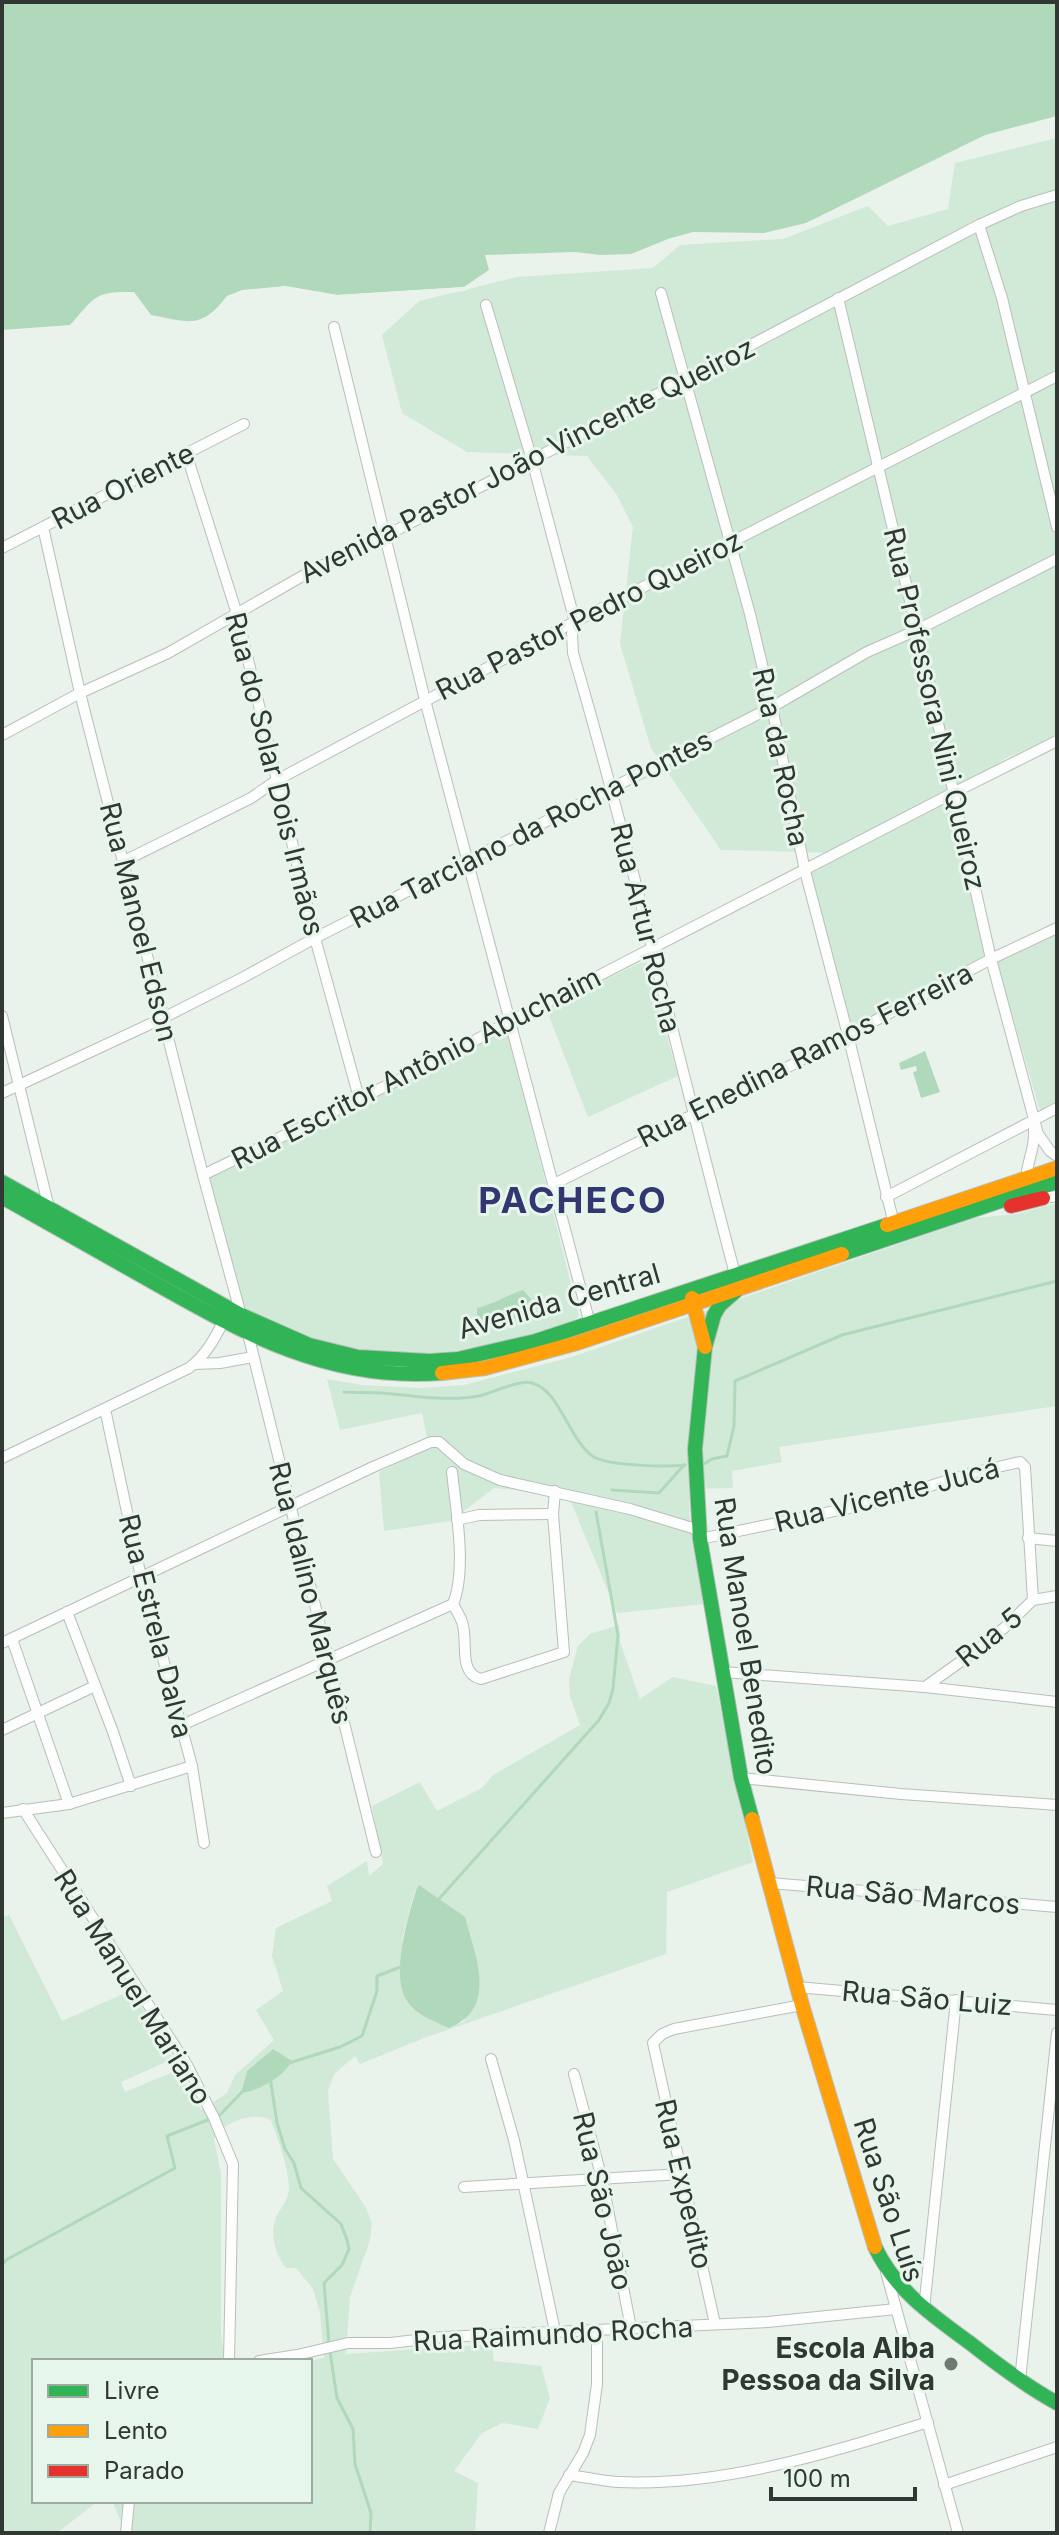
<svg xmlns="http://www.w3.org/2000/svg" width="1059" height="2535" viewBox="0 0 1059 2535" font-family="Inter,sans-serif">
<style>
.green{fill:#d1e9d7;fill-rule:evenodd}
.water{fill:#b0d9bb}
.pier{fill:#eaf2ec}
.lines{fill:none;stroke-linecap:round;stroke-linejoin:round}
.stream{stroke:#b0d9bb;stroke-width:3}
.street-casing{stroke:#b8bfba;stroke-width:12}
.fast-casing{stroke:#b8bfba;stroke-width:16}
.slow-casing{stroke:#b8bfba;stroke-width:16}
.jam-casing{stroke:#b8bfba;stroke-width:16}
.street{stroke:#fcfdfc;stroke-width:10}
.fast{stroke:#30b455;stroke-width:14}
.slow{stroke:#ff9f0a;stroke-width:14}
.jam{stroke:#e5322d;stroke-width:14}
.poi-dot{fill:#727874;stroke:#e7f6eb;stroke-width:3}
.labels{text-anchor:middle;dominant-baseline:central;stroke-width:6;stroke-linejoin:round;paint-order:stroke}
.street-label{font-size:28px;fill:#313733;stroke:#e7f6eb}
.poi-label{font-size:28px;font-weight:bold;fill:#313733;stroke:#e7f6eb;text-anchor:end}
.district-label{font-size:36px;font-weight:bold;letter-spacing:2px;fill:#323772;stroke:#e7f6eb}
</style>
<rect width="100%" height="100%" fill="#eaf2ec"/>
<g class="green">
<path d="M1057,138V736L1004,759L952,805L986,957L852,1027L809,872L836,853L721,850L651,748L620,644L633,527L617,495L587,456L467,452L402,413L382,335L419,301L517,277L653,268L680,245L783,239L868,206L888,226L948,209L955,163Z"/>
<path d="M1057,935V1102L1040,1111L997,963Z"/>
<path d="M646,960L678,1076L588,1117L546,1008Z"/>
<path d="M506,1024L579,1316L571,1323C495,1346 439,1361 360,1349C348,1348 335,1347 323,1344C297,1337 270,1321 244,1310L208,1176Z"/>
<path d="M1057,1203V1406L779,1447L782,1462L732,1471L733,1488L690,1489L689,1514L705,1604L617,1613L566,1490L549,1493L494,1488L451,1521L384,1531L379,1472L429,1448L422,1413L340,1430L327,1379L362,1385L421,1388L464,1385L572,1357L974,1218L1018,1214Z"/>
<path d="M619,1625L620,1642L640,1699L673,1677L716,1686L753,1862L667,1892L666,1954L424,2038L360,2064L355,2056L334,2074L328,2091L333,2159L365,2206L372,2223L370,2240L350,2297L346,2354L492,2344L494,2361L541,2366L550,2398L538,2429L503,2423L482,2433L454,2471L478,2483L475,2533H126L112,2501H310L309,2361L324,2358L320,2313L313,2289L296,2268H286C276,2256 270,2236 275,2221C278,2209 289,2202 289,2187C288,2164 278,2141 271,2120C252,2111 224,2122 214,2139L221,2174V2334L225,2361H34V2501H98L57,2533H2V1917L9,1915L62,2021L132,1990L173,2059L121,2082L125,2092L178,2070L201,2110L227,2093L235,2075L274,2040L256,2010L283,1991L272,1956L276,1928L332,1901L327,1886L367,1861L369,1876L383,1864L372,1806L420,1782L437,1811L482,1788L493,1775L580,1725L570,1696L569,1679L578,1646L590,1634ZM420,1886L465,2021L449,2028L402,1940L415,1890ZM273,2049L292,2062L248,2092L241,2093L247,2071Z"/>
</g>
<g class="water">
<path d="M2,2H1057V116L985,135L806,223L764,233L693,232L668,239L631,254L600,255L575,252L485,255L489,270L465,287L337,295L285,286L227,296C201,330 189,322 151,315L134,292C94,291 95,297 70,325L2,330Z"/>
<path d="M925,1051L940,1092L921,1098L913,1072L917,1071L916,1066L901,1070L899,1063Z"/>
<path d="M523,1290L535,1304L534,1317C527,1323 520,1322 512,1317C502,1321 494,1319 484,1323L477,1319V1308C492,1305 507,1295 523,1290Z"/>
<path d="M419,1885L465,1917C475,1956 499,2008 449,2028C434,2021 416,2015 407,2001C390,1975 408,1918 416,1890Z"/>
<path d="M273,2049L292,2061C283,2077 259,2091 241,2093L247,2071Z"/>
</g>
<path class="pier" d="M489,270L485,278L465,291L337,299L285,290L243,294L230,299L214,319L205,322L203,318L212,315L227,296L242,290L285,286L337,295L464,287Z"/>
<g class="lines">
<g class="stream">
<path d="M344,1392C360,1393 377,1392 393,1394C420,1397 452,1401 479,1396C493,1393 519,1379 532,1383C560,1390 569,1441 594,1457C610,1466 666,1467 685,1465"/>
<path d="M702,1465L712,1459L727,1456L734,1426L735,1381L842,1335L1057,1281"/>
<path d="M612,1490L659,1493L684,1465"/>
<path d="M438,1900L599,1720L609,1703L613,1689L618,1635L596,1512"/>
<path d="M289,2063L340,2047L362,2036L377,1991V1976L403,1966"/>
<path d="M270,2077L277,2123L285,2149L294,2163L301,2188L341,2224L347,2240L349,2249L342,2265L324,2283L329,2344"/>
<path d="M2,2265L6,2260L175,2168L167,2136L220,2115L242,2092"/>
<path d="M330,2352L337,2398L353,2429L355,2464L371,2513L370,2533"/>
</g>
<g class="street-casing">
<g id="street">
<path d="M979,225L1002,298L1057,527"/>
<path d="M661,293L750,614L772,707L805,871L848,1035L894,1224"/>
<path d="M838,298L917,630L991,959L1038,1134L1050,1151L1057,1156"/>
<path d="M486,305L532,460L575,622L572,634L573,653C633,858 680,1067 735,1274"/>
<path d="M334,327L425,700L590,1324"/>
<path d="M186,453L237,614L315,938L359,1098"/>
<path d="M43,527L80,693L203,1175L241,1315"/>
<path d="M2,548L244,424"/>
<path d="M2,735L80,693L168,653L313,570L385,536L532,460L979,225L1021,206L1057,195"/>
<path d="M124,861L251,798L277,780L549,635L1057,376"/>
<path d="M2,1016L49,1208"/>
<path d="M2,1093L163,1018L242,978L315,938L772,707L867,652L917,630L1057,559"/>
<path d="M203,1175L433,1063L511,1021L953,793L1057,741"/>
<path d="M554,1184L773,1075L991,959L1057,928"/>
<path d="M1027,1184C1024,1166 1036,1149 1034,1130"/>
<path d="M1037,1196L1043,1198L1057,1196"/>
<path d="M886,1197L1057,1108"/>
<path d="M248,1334L376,1852"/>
<path d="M195,1364L220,1363L253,1357"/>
<path d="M105,1409L141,1577L192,1766L204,1843"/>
<path d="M2,1458L189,1368C205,1356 214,1340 223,1322"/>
<path d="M452,1472C456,1510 467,1570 453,1604C456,1610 460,1616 462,1622C469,1641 457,1673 481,1679L564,1652L553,1514L555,1491"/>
<path d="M457,1520L479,1515L553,1514"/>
<path d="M1028,1538L1057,1541"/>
<path d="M700,1539L878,1502L972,1473L1020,1462L1025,1467L1033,1600"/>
<path d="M67,1612L113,1732L131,1786"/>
<path d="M12,1639L69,1804"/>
<path d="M2,1643L373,1467L431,1442H439L464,1464L500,1480L630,1509L699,1530"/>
<path d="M722,1672L925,1687L1057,1702"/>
<path d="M925,1687L981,1647L1004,1628L1033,1600L1057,1596"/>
<path d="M182,1725L453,1604"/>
<path d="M2,1730L95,1686"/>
<path d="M741,1778L901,1794L1057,1805"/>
<path d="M23,1809L187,2065L214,2118L233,2164L229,2361"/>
<path d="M2,1813L69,1804L192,1766"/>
<path d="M770,1883L1057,1907"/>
<path d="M797,1987L1057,2010"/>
<path d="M491,2059L514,2140L555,2331"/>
<path d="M574,2074L602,2179L631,2328"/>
<path d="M464,2187L682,2174"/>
<path d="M886,2272L958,2533"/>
<path d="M924,2309L956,2000"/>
<path d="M715,2324L653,2043L662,2034L674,2029L802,2005"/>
<path d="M259,2361L297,2355L348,2343H390L443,2337L768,2322L896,2309"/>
<path d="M1020,2380L1057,2033"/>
<path d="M569,2475C585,2477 601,2481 618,2482C722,2487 829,2453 928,2422"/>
<path d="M944,2485L1057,2447"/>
<path d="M126,2533L129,2501"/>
<path d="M549,2533L559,2493L583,2453L590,2435L597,2384V2330"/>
</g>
</g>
<g class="fast-casing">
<g id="fast">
<path d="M2,1182L241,1315L309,1345L358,1357L429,1361L458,1359L536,1341L887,1225"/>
<path d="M2,1197C52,1225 101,1253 151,1281C245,1334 330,1382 442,1373"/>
<path d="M842,1254L1057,1182"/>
<path d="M737,1290L720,1305L714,1315L705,1347L695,1449L700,1539L741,1778L752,1819"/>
<path d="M875,2247C895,2290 933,2316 970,2343C998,2365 1026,2386 1057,2403"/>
</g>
</g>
<g class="slow-casing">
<g id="slow">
<path d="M887,1225L1057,1168"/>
<path d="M692,1298L705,1347"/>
<path d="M442,1373L485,1368L577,1343L842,1254"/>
<path d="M752,1819L802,2005L875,2247"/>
</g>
</g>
<g class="jam-casing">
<path id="jam" d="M1011,1206L1043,1198"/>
</g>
<use href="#street" class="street"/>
<use href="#fast" class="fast"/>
<use href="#slow" class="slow"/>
<use href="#jam" class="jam"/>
</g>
<circle class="poi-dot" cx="951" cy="2364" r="8"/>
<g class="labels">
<g class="street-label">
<text transform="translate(527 460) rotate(-27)">Avenida Pastor João Vincente Queiroz</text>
<text transform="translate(123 486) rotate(-27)">Rua Oriente</text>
<text transform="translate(589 615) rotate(-27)">Rua Pastor Pedro Queiroz</text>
<text transform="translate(935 709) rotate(77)">Rua Professora Nini Queiroz</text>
<text transform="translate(781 757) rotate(78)">Rua da Rocha</text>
<text transform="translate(275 774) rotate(76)">Rua do Solar Dois Irmãos</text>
<text transform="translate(531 829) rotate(-27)">Rua Tarciano da Rocha Pontes</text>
<text transform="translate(139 922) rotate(76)">Rua Manoel Edson</text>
<text transform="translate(646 928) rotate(76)">Rua Artur Rocha</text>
<text transform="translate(805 1055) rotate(-27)">Rua Enedina Ramos Ferreira</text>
<text transform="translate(416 1068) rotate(-27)">Rua Escritor Antônio Abuchaim</text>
<text transform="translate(559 1301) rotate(-16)">Avenida Central</text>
<text transform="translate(887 1495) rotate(-14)">Rua Vicente Jucá</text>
<text transform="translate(311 1593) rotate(76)">Rua Idalino Marquês</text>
<text transform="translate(156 1626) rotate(76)">Rua Estrela Dalva</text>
<text transform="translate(746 1636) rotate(81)">Rua Manoel Benedito</text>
<text transform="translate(989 1637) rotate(-39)">Rua 5</text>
<text transform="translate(913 1895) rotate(5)">Rua São Marcos</text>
<text transform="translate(133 1987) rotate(58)">Rua Manuel Mariano</text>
<text transform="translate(927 1998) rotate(5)">Rua São Luiz</text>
<text transform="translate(684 2184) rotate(77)">Rua Expedito</text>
<text transform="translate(889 2200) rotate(72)">Rua São Luís</text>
<text transform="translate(603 2201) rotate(77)">Rua São João</text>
<text transform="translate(553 2334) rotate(-3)">Rua Raimundo Rocha</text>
</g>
<g class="poi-label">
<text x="935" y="2348">Escola Alba<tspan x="935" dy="32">Pessoa da Silva</tspan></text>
</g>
<g class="district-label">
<text x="573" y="1200">PACHECO</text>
</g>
</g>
<rect width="1059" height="2535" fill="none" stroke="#313733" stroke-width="8"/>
<rect x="32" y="2359" width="280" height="144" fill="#e7f6eb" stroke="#9eaaa1" stroke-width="2"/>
<rect x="48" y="2385" width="40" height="12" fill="#30b455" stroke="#9eaaa1" stroke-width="2"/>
<text x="104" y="2399" font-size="24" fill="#313733">Livre</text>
<rect x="48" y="2425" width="40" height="12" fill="#ff9f0a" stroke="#9eaaa1" stroke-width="2"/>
<text x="104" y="2439" font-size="24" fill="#313733">Lento</text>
<rect x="48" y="2465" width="40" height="12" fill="#e5322d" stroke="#9eaaa1" stroke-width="2"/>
<text x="104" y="2479" font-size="24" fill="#313733">Parado</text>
<path d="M771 2487v12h144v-12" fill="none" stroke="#313733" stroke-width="4"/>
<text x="783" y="2487" font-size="24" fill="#313733" stroke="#e7f6eb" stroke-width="6" paint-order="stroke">100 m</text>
</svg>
